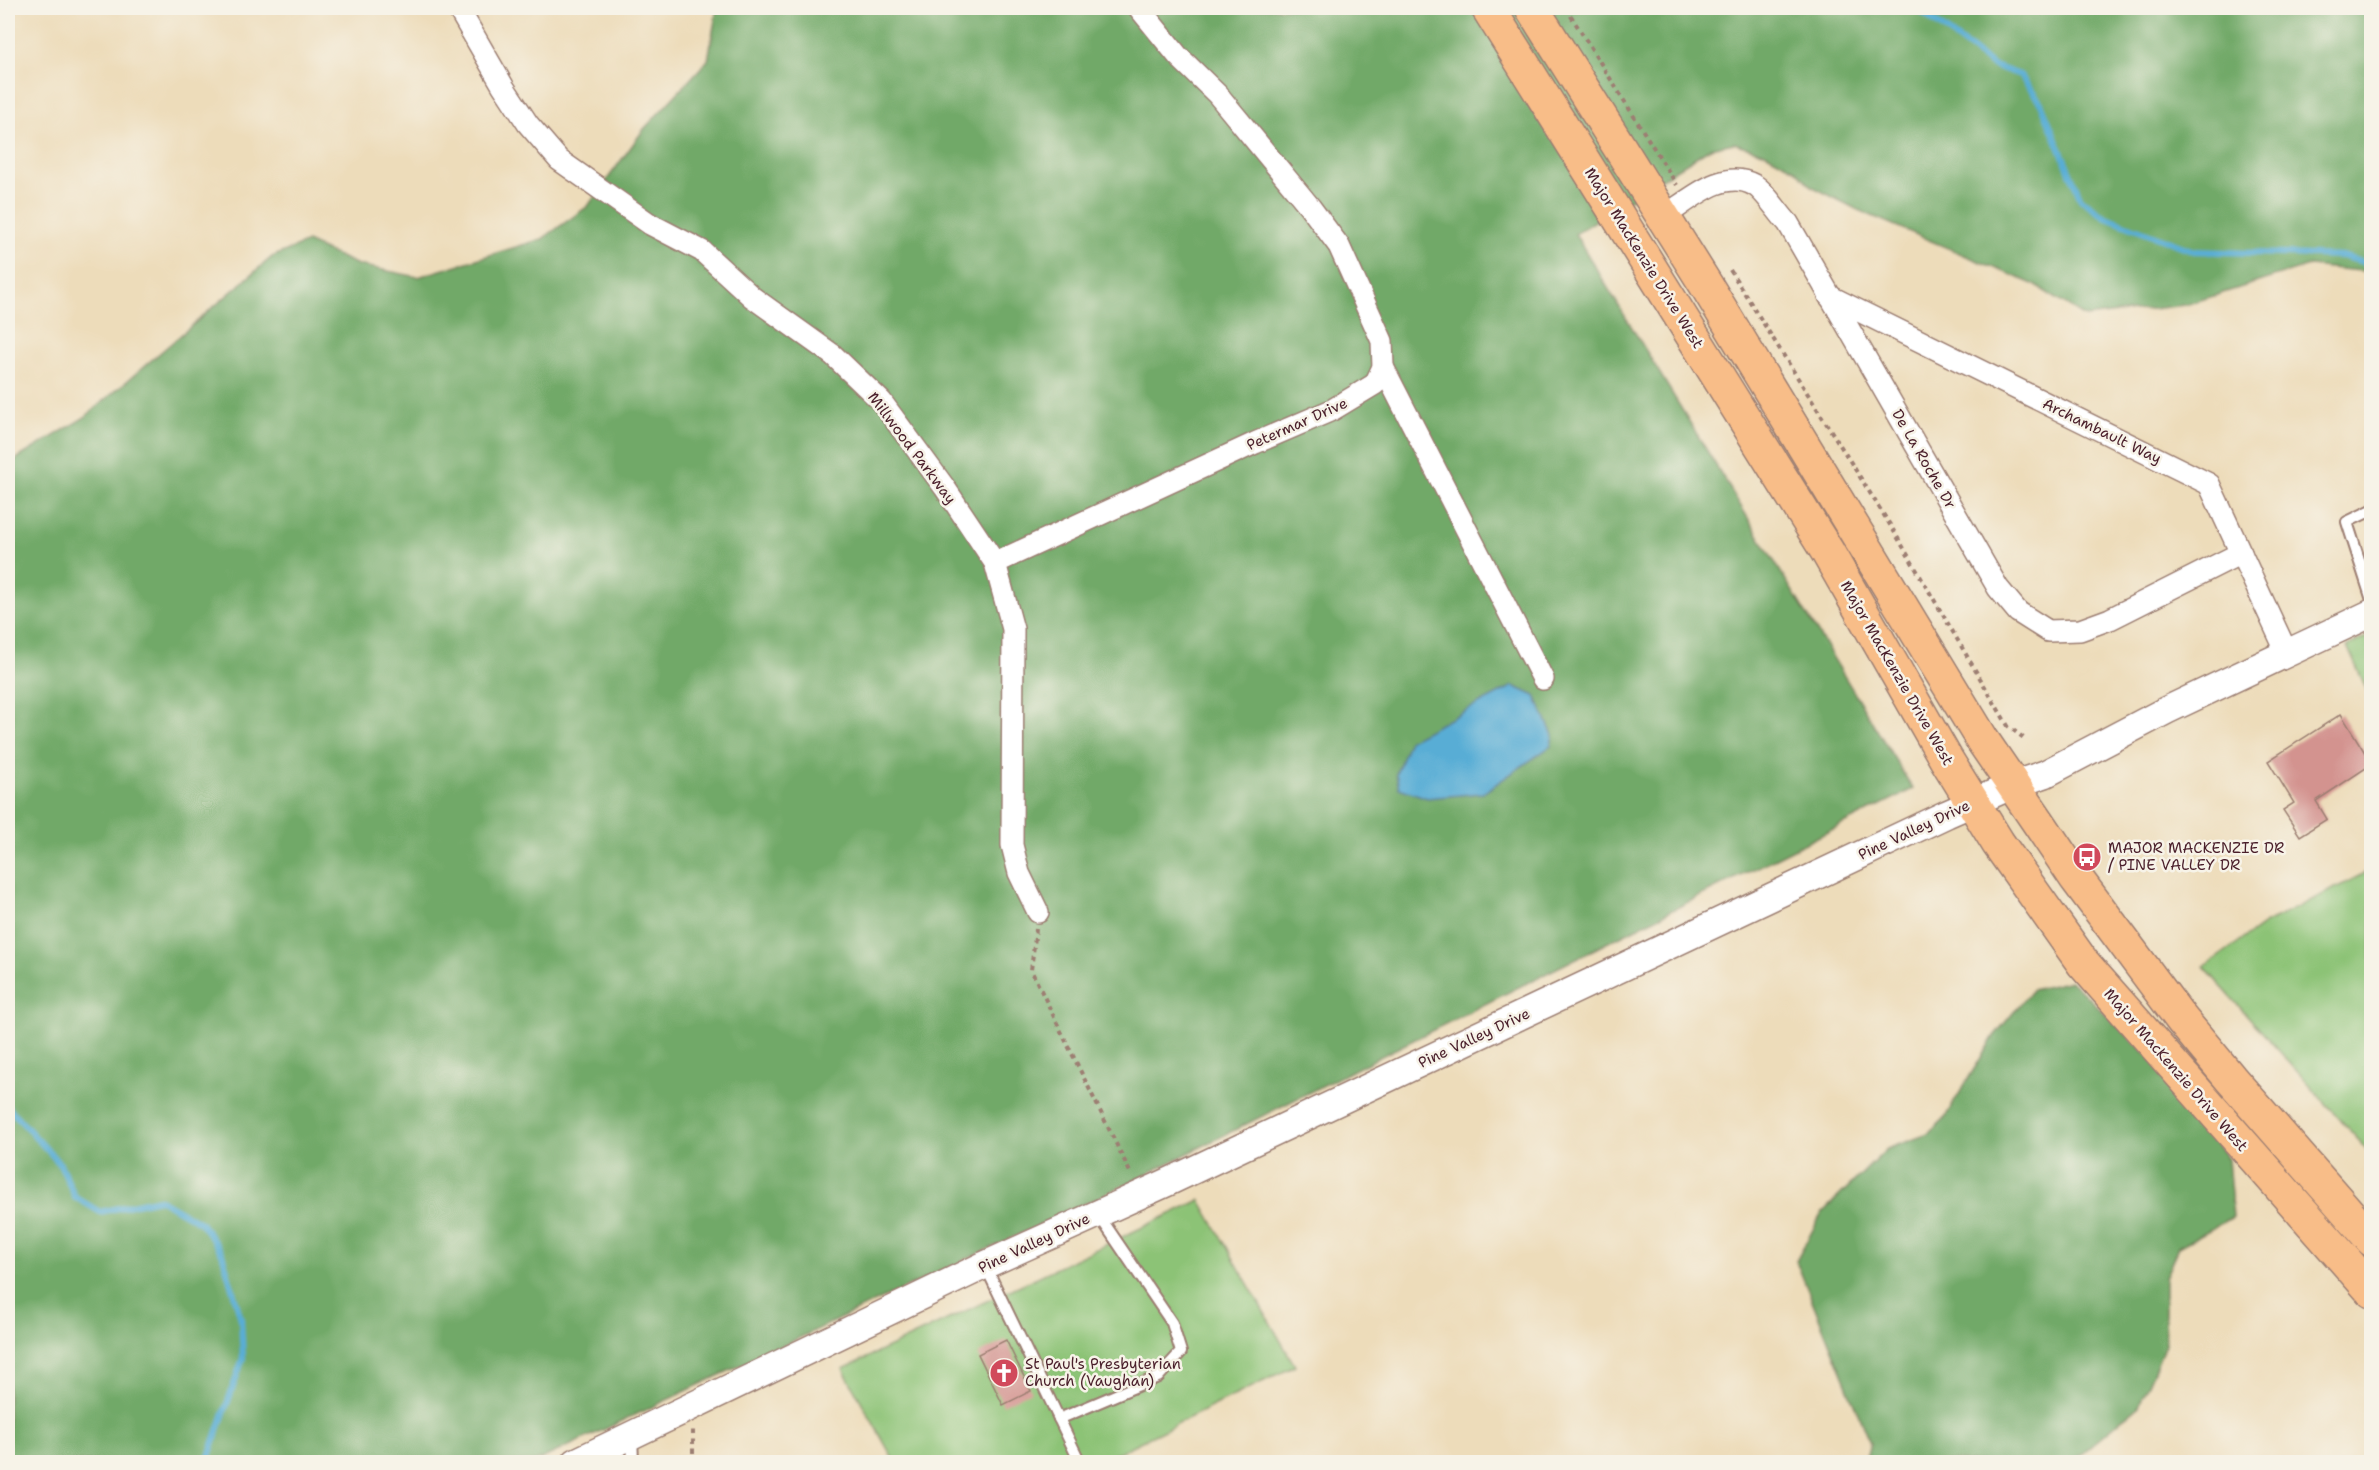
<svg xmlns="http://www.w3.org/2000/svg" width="2379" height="1470" viewBox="0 0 2379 1470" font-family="'Shantell Sans',sans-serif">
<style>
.green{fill:#8cc376;stroke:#6b7150;stroke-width:1.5}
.forest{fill:#71a967;stroke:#5e6449;stroke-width:1.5}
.water{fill:#59add5;stroke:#526680;stroke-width:1.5}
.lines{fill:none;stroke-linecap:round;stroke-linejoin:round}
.stream{stroke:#59add5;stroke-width:6}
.building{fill:#d3938f}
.service-casing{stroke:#9c7e72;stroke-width:14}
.minor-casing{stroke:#9c7e72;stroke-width:24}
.tertiary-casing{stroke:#9c7e72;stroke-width:30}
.primary-casing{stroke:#9c7e72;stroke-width:36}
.path{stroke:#9c7e72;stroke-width:4;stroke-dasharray:4.5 4.5;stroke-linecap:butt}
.service{stroke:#fff;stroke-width:10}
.minor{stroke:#fff;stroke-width:21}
.tertiary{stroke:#fff;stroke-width:27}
.primary{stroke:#f8bd88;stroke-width:33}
.labels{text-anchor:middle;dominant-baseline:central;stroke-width:5;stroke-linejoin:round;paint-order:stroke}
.street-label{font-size:15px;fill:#4a1f2b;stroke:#f7f3e8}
.poi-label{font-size:15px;fill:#4a1f2b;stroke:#f7f3e8;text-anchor:start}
</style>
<rect width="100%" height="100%" fill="#f7f3e8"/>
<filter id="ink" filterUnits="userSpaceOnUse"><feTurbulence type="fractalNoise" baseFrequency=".0167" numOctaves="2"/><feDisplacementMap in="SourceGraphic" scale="12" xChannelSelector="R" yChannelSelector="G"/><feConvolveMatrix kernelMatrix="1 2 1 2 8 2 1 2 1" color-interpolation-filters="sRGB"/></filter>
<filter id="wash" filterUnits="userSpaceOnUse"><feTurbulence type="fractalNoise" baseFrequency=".008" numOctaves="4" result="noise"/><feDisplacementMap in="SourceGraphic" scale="24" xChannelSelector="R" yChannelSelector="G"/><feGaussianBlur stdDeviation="1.35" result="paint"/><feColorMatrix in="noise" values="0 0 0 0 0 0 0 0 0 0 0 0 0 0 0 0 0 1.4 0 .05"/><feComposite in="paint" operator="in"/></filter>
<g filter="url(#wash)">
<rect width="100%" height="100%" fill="#eddcba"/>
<g class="green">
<path d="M2371,635V699L2347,646Z"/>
<path d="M2371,870V1154L2204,967L2264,924Z"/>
<path d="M1200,1200L1295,1366L1099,1462H895L843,1369Z"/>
</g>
<g class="forest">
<path d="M717,8H2371V272L2309,266L2185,305L2085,317L2035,285L1858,210L1811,186L1795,169L1763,152L1734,143L1710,148L1575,234L1913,789L1135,1180L535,1462H8V464L85,417L272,257L307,242L358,265L418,277L542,239L588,206L644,129L708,60Z"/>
<path d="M2071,981L2160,1067L2228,1159L2233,1217L2178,1247L2165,1278V1345L2139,1405L2072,1462H1865L1870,1443L1796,1261L1822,1213L1887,1149L1928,1134L1944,1119L1994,1036L2032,990Z"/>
</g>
<path class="water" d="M1513,686L1535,696L1553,735L1551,746L1483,793L1427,798L1399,788L1396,774L1409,740Z"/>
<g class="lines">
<g class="stream">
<path d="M1916,8L1992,65L2020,75L2041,103L2081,199L2106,217L2194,251L2342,256L2372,265"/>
<path d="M8,1107L60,1164L75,1197L100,1212L159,1199L201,1223L222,1253L241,1319L243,1358L207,1462"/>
</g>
</g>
<g id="blocks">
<g class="building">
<path d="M2341,714L2372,764L2316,801L2327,819L2300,836L2283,810L2294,803L2268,761Z"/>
<path d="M1006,1340L1031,1391L1003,1405L978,1354Z"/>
</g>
</g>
</g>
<g filter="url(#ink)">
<use href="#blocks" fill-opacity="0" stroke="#9c7e72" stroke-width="1.5"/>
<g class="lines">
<g class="service-casing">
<g id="service">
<path d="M2372,510L2347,522L2372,600"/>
<path d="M985,1265L1077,1456"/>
<path d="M1059,1419L1158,1377L1181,1352L1172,1323L1098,1214"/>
<path d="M632,1436L633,1462"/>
</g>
</g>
<g class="minor-casing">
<g id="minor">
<path d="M458,8L503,86L528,124L559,160L650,224L702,251L752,297L833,355L881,401L945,488L995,563L1013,629L1012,845L1019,873L1038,912"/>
<path d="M1663,217C1689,201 1723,167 1754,185C1764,190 1779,214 1788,223L1998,588L2018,612L2048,631L2080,630L2110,619L2241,553"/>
<path d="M1829,296L2209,484L2287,653"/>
<path d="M1383,367L1543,679"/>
<path d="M995,563L1255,443L1332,410L1375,384L1383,367L1382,341L1339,246L1310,207L1218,95L1178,56L1139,8"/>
</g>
</g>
<g class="tertiary-casing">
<path id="tertiary" d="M576,1462L985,1265L1166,1183L1947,814L2013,785L2045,774L2167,710L2372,613"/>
</g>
<g class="primary-casing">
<g id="primary">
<path d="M1488,8L1827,551L1946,759L1998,843L2083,963L2372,1291"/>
<path d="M1532,8L1706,285L1983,741L2039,823L2076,878L2182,1020L2231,1079L2372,1240"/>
</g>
</g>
<g class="path">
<path d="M1566,8L1677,185"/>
<path d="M1730,270L1892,528L2008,726L2025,739"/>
<path d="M1036,929L1031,970L1131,1174"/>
<path d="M693,1462V1428"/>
</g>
<use href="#service" class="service"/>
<use href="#minor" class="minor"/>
<use href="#tertiary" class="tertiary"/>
<use href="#primary" class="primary"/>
</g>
</g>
<defs>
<g id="bus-disc" transform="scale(1.5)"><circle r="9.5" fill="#d1495b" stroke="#f7f3e8"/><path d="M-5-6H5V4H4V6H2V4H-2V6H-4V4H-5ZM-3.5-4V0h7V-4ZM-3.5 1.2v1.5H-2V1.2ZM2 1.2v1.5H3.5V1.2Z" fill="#fff"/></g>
<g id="church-disc" transform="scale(1.5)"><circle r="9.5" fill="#d1495b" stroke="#f7f3e8"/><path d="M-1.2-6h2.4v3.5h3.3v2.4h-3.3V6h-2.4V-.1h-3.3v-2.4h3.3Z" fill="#fff"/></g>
</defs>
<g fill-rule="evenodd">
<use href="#bus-disc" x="2087" y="857"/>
<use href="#church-disc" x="1004" y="1373"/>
</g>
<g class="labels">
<g class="street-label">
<text transform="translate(1644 258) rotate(58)">Major MacKenzie Drive West</text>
<text transform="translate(1297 424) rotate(-24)">Petermar Drive</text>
<text transform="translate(2102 431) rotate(26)">Archambault Way</text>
<text transform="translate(912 448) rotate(53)">Millwood Parkway</text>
<text transform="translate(1924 459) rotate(60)">De La Roche Dr</text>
<text transform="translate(1897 673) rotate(60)">Major MacKenzie Drive West</text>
<text transform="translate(1914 830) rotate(-25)">Pine Valley Drive</text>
<text transform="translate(1474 1038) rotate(-25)">Pine Valley Drive</text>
<text transform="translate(2176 1070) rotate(49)">Major MacKenzie Drive West</text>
<text transform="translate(1034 1243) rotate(-25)">Pine Valley Drive</text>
</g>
<g class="poi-label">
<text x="2108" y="848">MAJOR MACKENZIE DR<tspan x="2108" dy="17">/ PINE VALLEY DR</tspan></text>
<text x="1025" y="1364">St Paul's Presbyterian<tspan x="1025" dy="17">Church (Vaughan)</tspan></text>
</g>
</g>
<rect width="2379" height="1470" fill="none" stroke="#f7f3e8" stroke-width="30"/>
</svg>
